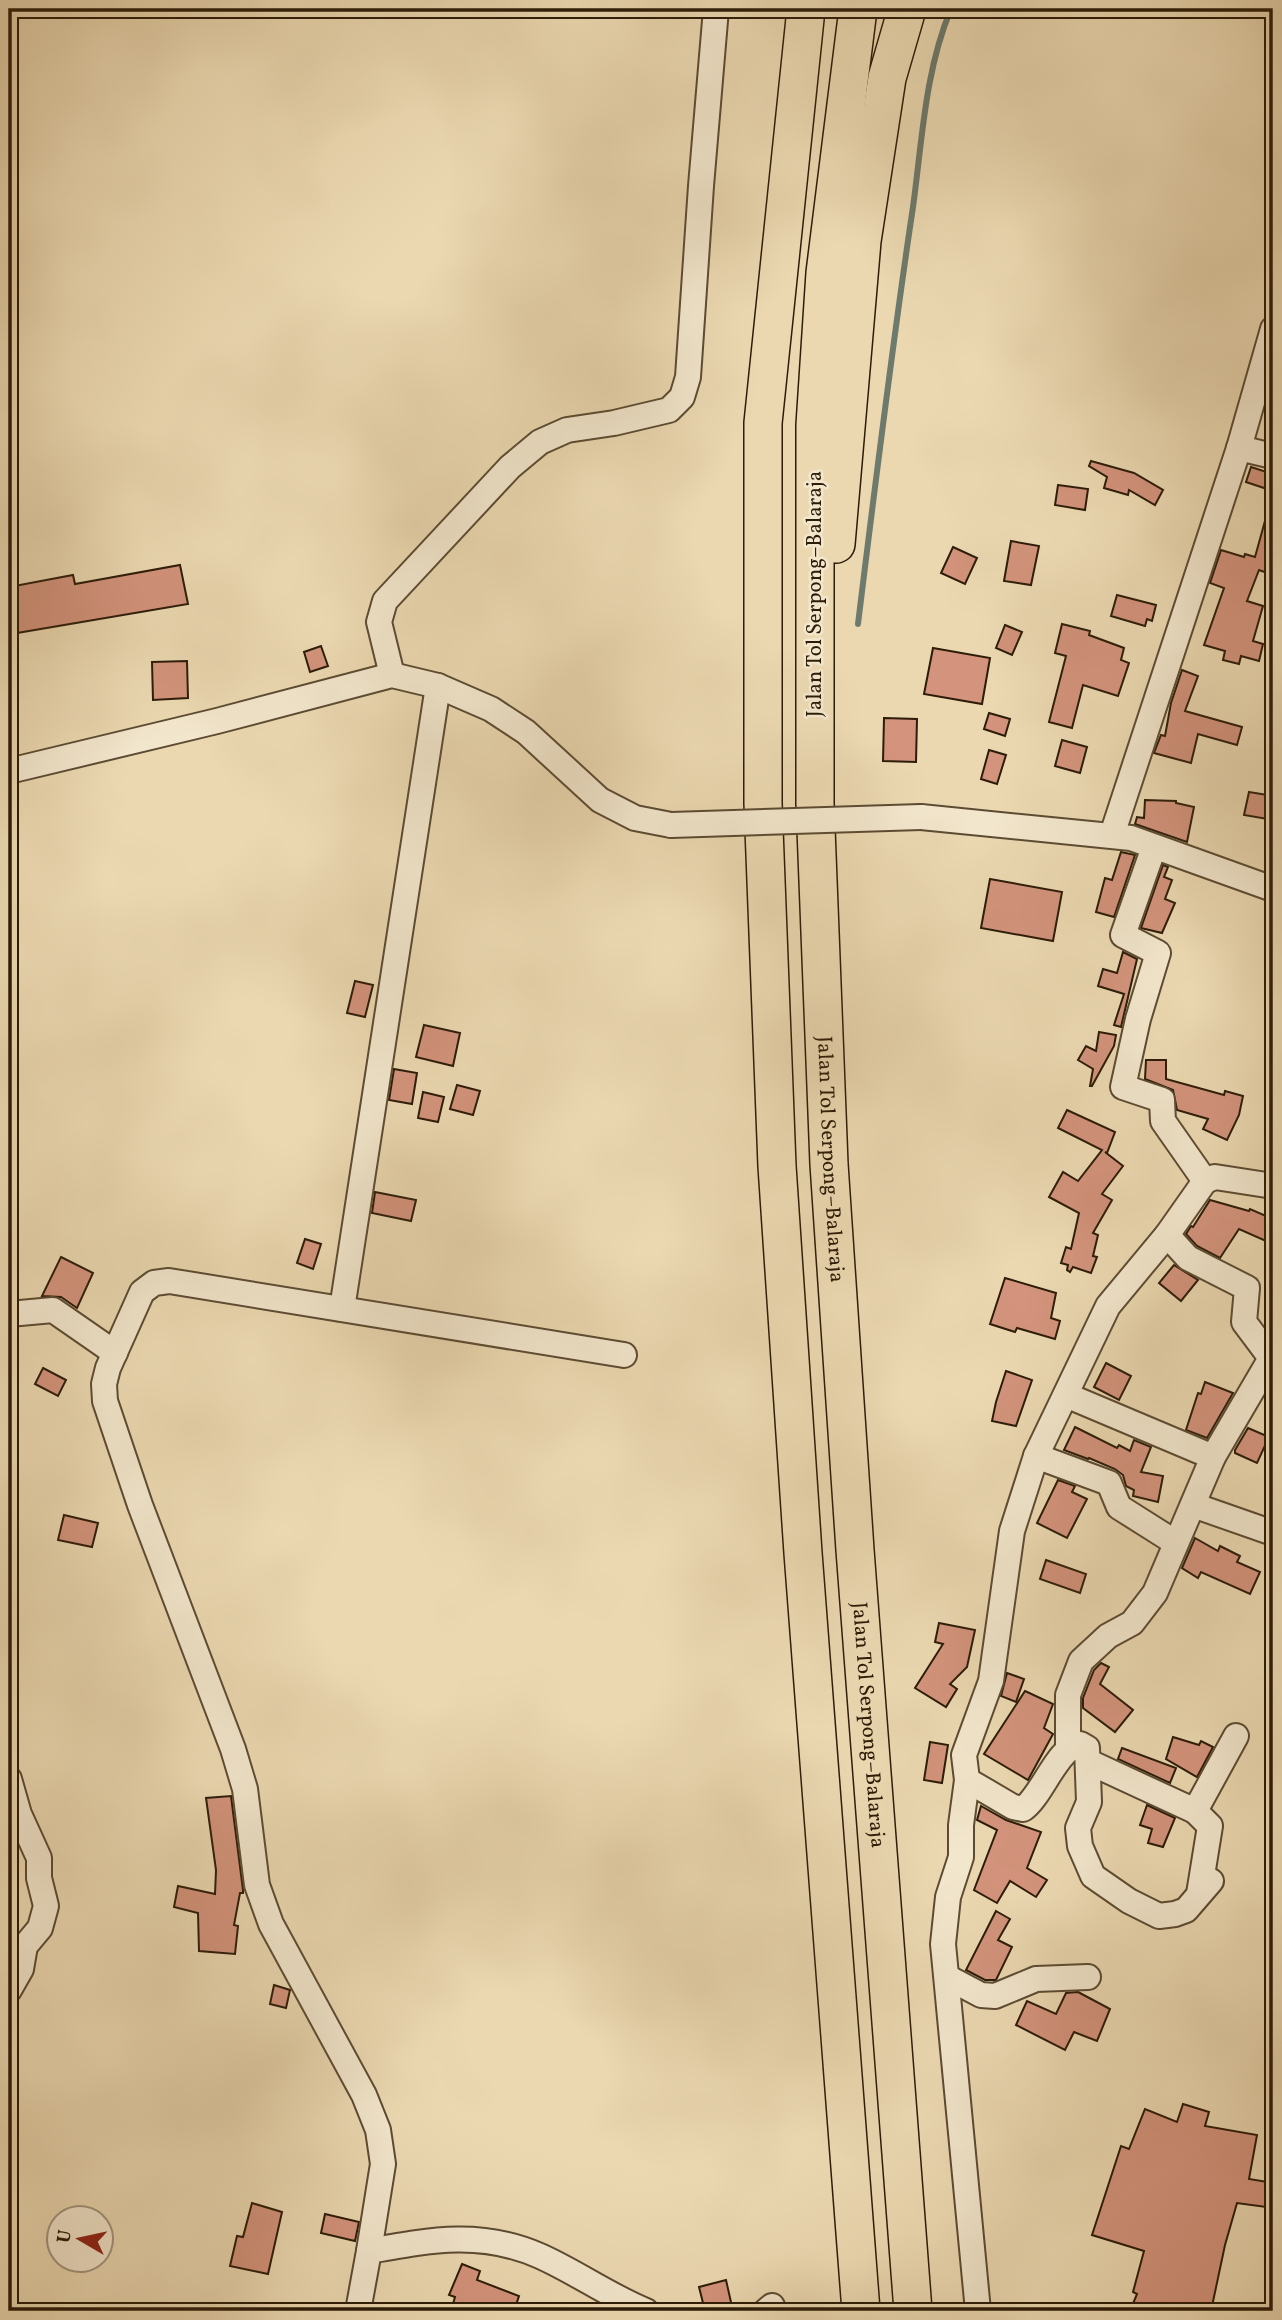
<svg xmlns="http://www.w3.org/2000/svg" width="1282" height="2320" viewBox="0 0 1282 2320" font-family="Vollkorn,serif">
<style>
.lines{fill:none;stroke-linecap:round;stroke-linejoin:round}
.stream{stroke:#6d7a6c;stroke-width:6}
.building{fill:#d3937c;stroke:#2c1c08;stroke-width:2}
.minor-casing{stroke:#5c4b32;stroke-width:28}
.highway-casing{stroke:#2c1c08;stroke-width:40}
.minor{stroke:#f2e6cc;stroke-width:24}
.highway{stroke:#ebd8b1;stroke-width:37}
.minor-bridge-casing{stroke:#5c4b32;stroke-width:28;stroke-linecap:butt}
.minor-bridge{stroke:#f2e6cc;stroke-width:24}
.labels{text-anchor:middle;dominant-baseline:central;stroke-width:5;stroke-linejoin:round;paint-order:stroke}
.street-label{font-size:21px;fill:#2c1c08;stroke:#f2e6cc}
</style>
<rect width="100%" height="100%" fill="#ebd8b1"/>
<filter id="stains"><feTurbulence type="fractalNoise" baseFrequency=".00286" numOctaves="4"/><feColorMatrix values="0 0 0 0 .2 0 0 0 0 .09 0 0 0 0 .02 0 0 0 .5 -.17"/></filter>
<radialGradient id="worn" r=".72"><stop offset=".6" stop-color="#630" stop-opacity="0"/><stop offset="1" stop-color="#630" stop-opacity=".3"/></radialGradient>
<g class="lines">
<path class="stream" d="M858,624C875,485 892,346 913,207C922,142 925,70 951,9"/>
</g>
<g class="building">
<path d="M1091,461L1134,473L1163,490L1155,505L1129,490L1128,495L1104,488L1107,477L1089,466Z"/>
<path d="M1251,467L1273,474V491L1246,482Z"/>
<path d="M1058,485L1088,489L1085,510L1055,505Z"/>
<path d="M1268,510H1273V575L1259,570L1247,601L1263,606L1253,641L1263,644L1259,661L1241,656L1239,664L1223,660L1225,651L1204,645L1224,588L1210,583L1221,550L1244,557L1245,554L1255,557Z"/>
<path d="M1011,541L1039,546L1031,585L1004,581Z"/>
<path d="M953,547L977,558L965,584L941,573Z"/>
<path d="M180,565L188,604L11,634L9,587L73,575L75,584Z"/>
<path d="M1117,595L1156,605L1152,621L1147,619L1145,626L1111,616Z"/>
<path d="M1062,624L1090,631L1089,635L1124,648L1121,660L1129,663L1118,696L1083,685L1072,728L1049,722L1066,656L1055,653Z"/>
<path d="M1005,625L1022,632L1012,655L996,648Z"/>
<path d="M321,646L328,666L310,672L304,652Z"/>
<path d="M933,648L990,658L982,704L924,694Z"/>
<path d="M187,661L188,698L153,700L152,662Z"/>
<path d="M1182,670L1198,676L1185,711L1242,727L1237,745L1198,734L1191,763L1154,753L1161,735L1165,736L1171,703Z"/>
<path d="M989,713L1010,719L1005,736L984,729Z"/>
<path d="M884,718L917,719L916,762L883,761Z"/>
<path d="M1062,740L1087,747L1080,773L1055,766Z"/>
<path d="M989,750L1006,755L997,784L981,779Z"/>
<path d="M1249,792L1273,796V820L1244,815Z"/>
<path d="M1145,800L1176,801V803L1194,807L1187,842L1135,824L1137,817L1144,818Z"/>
<path d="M1121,852L1135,855L1114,917L1096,912L1105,878L1112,880Z"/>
<path d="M1163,865L1168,867L1164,877L1172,880L1165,899L1175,903L1162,933L1141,928Z"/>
<path d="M990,879L1062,892L1053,941L981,928Z"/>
<path d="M1123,952L1137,959L1121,1027L1114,1025L1124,994L1098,986L1103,969L1117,973Z"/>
<path d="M355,981L373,985L365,1017L347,1013Z"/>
<path d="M424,1025L460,1033L453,1066L416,1057Z"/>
<path d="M1099,1032L1116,1035L1114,1046L1092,1086H1090L1093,1069L1078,1060L1086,1046L1096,1051Z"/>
<path d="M1146,1060H1166V1079L1224,1095L1225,1091L1243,1096L1239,1115L1227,1140L1203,1129L1208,1119L1177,1110L1173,1090L1145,1079Z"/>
<path d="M394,1069L417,1073L412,1104L389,1100Z"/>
<path d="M457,1085L480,1091L473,1115L450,1109Z"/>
<path d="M423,1092L444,1097L438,1122L418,1118Z"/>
<path d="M1067,1110L1115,1132L1107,1153L1105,1152L1123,1166L1102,1194L1112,1200L1093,1233L1098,1235L1093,1256L1097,1257L1091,1273L1073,1267L1070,1272L1067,1270L1068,1265L1061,1263L1066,1247L1071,1249L1079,1213L1049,1197L1063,1172L1078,1181L1102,1150L1058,1128Z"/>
<path d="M375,1192L416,1200L411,1221L372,1213Z"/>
<path d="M1210,1200L1249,1211L1250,1209L1273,1219V1244L1239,1229L1220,1258L1197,1246L1186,1234L1191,1226L1193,1227Z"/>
<path d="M305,1239L321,1244L313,1269L297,1263Z"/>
<path d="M61,1257L93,1273L77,1308L61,1297L42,1296Z"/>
<path d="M1174,1265L1198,1280L1181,1301L1159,1283Z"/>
<path d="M1005,1278L1056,1293L1051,1318L1060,1321L1055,1339L1017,1328L1015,1332L990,1324Z"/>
<path d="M1106,1363L1131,1376L1119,1400L1094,1387Z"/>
<path d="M43,1368L66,1380L58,1396L35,1384Z"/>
<path d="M1006,1371L1032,1380L1016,1426L992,1421L996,1402Z"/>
<path d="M1205,1382L1233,1393L1207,1438L1186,1430L1198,1393L1201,1394Z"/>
<path d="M1075,1427L1117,1448L1119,1445L1130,1451L1134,1440L1151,1447L1141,1472L1163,1476L1158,1502L1133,1496L1134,1490L1126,1486L1123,1475L1115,1469L1089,1458L1088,1459L1064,1450Z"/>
<path d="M1248,1428L1269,1437L1257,1463L1235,1453V1450Z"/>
<path d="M1058,1480L1075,1486L1072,1492L1087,1499L1067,1538L1037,1523Z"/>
<path d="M64,1515L98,1523L92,1547L58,1540Z"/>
<path d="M1195,1538L1218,1551L1220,1546L1240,1556L1237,1562L1260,1572L1250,1594L1201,1572L1198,1578L1182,1568Z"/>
<path d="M1046,1560L1086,1574L1080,1593L1040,1579Z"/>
<path d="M939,1623L975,1630L967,1667L950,1684L957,1689L946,1707L915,1688L943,1644L935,1642Z"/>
<path d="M1101,1663L1109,1667L1100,1684L1133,1710L1115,1732L1083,1708V1698L1094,1670Z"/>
<path d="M1007,1673L1024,1679L1016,1702L1001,1696Z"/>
<path d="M1025,1691L1053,1704L1044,1728L1053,1734L1028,1780L984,1754Z"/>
<path d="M1173,1737L1199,1745L1201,1741L1213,1747L1197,1777L1166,1759Z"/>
<path d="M930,1742L948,1745L942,1783L924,1780Z"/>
<path d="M1122,1748L1176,1768L1170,1783L1118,1759Z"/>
<path d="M231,1796L243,1890V1893H240L234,1925L238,1926L235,1954L199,1951L198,1913L174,1907L178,1886L215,1894L216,1870L206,1798Z"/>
<path d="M1147,1805L1175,1818L1163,1847L1148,1843L1152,1829L1140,1825Z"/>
<path d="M981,1806L1006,1820L1041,1832L1027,1868L1047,1880L1036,1897L1010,1881L997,1903L974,1890L997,1830L977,1820Z"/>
<path d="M996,1911L1010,1919L998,1940L1012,1947L996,1980H985L966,1970Z"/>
<path d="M274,1985L290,1990L286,2008L270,2004Z"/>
<path d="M1078,1992L1110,2009L1097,2041L1074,2032L1065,2050L1016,2025L1027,2001L1056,2014L1066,1993Z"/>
<path d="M1183,2104L1209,2112L1205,2126L1257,2135L1249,2179L1273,2183V2208L1237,2203L1225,2245L1211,2311H1130L1137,2294L1133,2292L1144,2251L1092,2235L1121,2146L1129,2149L1145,2109L1177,2122Z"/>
<path d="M252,2203L282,2212L268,2274L230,2266L237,2236L243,2237Z"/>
<path d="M325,2214L359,2222L355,2241L321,2233Z"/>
<path d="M462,2264L480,2271L477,2280L519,2296L514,2311H451L455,2297L449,2295Z"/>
<path d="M726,2280L733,2311H705L699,2287Z"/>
</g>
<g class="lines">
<g class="minor-casing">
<g id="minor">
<path d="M1239,448L1273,456"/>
<path d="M392,675L379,622L385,601L510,467L540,442L567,430L614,423L669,410L682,397L688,377L701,186L716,9"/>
<path d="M9,771L217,721L392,675L438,686L491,709L526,732L600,800L635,818L671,825"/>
<path d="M921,817L1131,838L1273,889"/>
<path d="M1112,835L1239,448L1273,329"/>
<path d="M1154,847L1123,935L1158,953L1138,1019L1123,1087L1162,1100L1163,1121L1205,1181"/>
<path d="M342,1309L438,686"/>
<path d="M9,1314L53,1310L115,1353"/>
<path d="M1066,1395L1213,1457"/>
<path d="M1036,1456L1109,1483L1119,1507L1176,1543"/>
<path d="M1193,1505L1273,1533"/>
<path d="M1068,1748V1695L1081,1661L1108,1636L1132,1623L1155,1593L1213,1457L1271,1358L1244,1322L1247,1288L1188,1258L1167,1235"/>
<path d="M1089,1762L1195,1811"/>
<path d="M9,1779L19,1814L39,1858V1878L46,1906L40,1928L25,1946L21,1969L9,1990"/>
<path d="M967,1780L1013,1807L1023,1809C1042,1796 1058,1746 1080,1744L1087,1748L1089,1802L1078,1828L1080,1846L1093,1876L1129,1901L1159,1916L1175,1914L1186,1910L1211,1881"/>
<path d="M1199,1894L1210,1826L1195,1811L1236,1736"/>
<path d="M947,1977L981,1995L995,1996L1036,1979L1088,1977"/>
<path d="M369,2251L383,2164L378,2130L364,2095L271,1924L257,1885L245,1789L233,1749L140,1505L105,1401L104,1384L108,1368L142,1292L154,1283L169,1281L624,1355"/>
<path d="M358,2311L369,2251C430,2240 481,2230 540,2256C576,2272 609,2296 646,2311"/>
<path d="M766,2311L772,2306"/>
<path d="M978,2311L943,1944L948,1897L961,1857V1825L967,1780L964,1755L991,1681L1012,1531L1036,1456L1108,1306L1167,1235L1205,1181L1215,1177L1273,1186"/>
</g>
</g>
<g class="highway-casing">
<g id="highway">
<path d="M806,9L763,423V803L777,1166L803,1553L861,2311"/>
<path id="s1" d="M858,9L825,273L815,425V803L829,1164L855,1550L913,2311"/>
<path d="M836,544L862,241L887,78L907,9"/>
</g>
</g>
<use href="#minor" class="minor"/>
<use href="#highway" class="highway"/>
<g class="minor-bridge-casing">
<path id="minor-bridge" d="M671,825L921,817"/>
</g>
<use href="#minor-bridge" class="minor-bridge"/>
</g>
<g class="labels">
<g class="street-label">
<text transform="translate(815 594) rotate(-90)">Jalan Tol Serpong–Balaraja</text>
<text stroke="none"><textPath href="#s1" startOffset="1153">Jalan Tol Serpong–Balaraja</textPath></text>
<text stroke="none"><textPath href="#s1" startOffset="1720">Jalan Tol Serpong–Balaraja</textPath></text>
</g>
</g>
<rect width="1282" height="2320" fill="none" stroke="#ebd8b1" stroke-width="35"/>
<rect x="10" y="10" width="1261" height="2299" fill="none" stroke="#2c1c08" stroke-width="3.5"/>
<rect x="18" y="18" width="1247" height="2285" fill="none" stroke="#2c1c08" stroke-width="2"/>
<g transform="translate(80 2239) rotate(279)"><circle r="33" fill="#f2e6cc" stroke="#a3957e" stroke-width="2"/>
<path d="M0-5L12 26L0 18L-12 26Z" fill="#8f2418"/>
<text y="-10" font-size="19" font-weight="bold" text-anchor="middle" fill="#2c1c08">U</text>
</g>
<rect width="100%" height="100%" filter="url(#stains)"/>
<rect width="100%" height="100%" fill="url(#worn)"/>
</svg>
